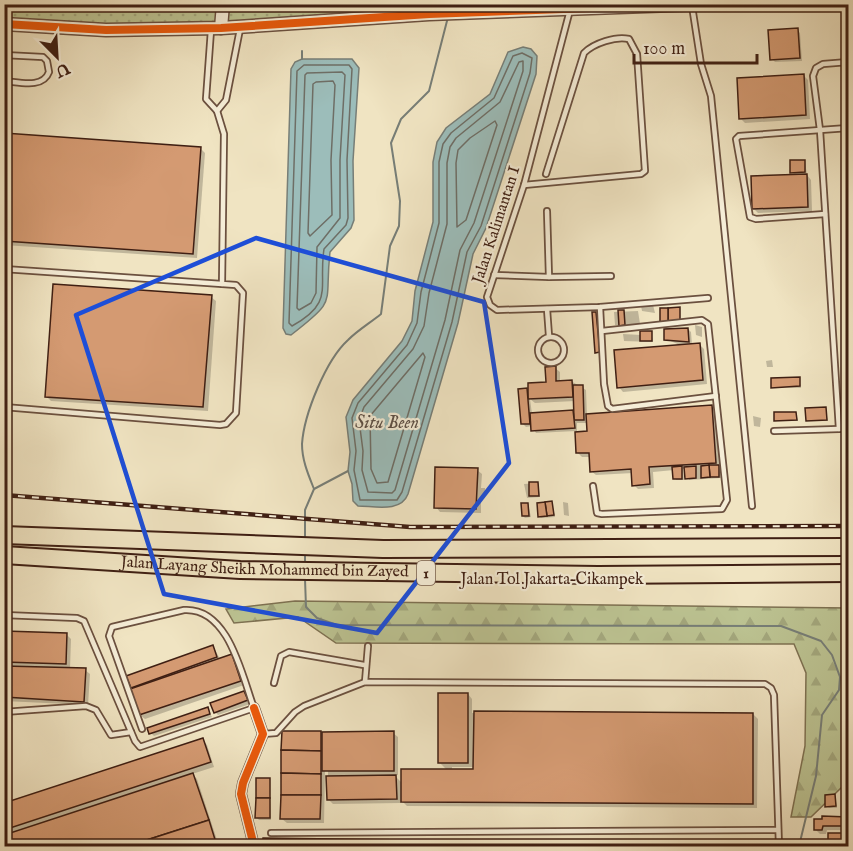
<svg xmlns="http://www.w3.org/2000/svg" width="853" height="851" viewBox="0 0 853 851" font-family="'IM FELL English',serif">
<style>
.grass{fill:url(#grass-dots);stroke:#7e7152;stroke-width:1.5}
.forest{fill:url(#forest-firs);stroke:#7e7152;stroke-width:1.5}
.water{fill:#9cbdba;stroke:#777e77;stroke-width:1.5}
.shadow{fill:#0003;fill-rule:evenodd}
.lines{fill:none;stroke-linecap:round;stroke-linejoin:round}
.shore{stroke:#6e6e66;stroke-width:1.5}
.stream{stroke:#777e77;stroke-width:2}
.building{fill:#d49a72;stroke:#3f1f13;stroke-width:1.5}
.service-casing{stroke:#6b503f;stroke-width:8}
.minor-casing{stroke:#6b503f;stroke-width:12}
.tertiary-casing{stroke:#6b503f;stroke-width:15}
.motorway-casing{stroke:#3f1f13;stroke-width:20}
.service{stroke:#f5edd7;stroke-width:4.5}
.minor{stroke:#f5edd7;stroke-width:9}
.tertiary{stroke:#f5edd7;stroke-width:12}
.motorway{stroke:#f0e4c2;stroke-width:16}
.rail-casing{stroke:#3f1f13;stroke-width:4.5}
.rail{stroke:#f5edd7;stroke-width:2;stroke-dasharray:7;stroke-linecap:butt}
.cycleway-casing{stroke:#f5edd7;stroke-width:11}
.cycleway{stroke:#e8590c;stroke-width:8}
.marked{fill:none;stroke:#1d4ed8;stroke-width:4.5;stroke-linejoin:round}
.labels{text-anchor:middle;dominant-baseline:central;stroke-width:4.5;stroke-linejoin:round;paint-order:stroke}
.shield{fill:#f5edd7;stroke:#765d4e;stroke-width:1.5}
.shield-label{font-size:15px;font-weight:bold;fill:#3f1f13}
.street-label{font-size:16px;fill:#3f1f13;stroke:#f5edd7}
.water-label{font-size:18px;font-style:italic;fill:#5b4e45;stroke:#f5edd7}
</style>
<defs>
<pattern id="grass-dots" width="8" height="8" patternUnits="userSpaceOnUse" patternTransform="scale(1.5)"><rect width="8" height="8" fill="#bcc392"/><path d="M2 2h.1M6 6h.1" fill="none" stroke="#a3a77d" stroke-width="1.8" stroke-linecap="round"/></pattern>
<pattern id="forest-firs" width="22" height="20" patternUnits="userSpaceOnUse" patternTransform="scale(1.5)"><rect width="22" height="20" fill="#bcc392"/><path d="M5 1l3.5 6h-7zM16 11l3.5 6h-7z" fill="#a3a77d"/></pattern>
</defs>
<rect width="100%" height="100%" fill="#f0e4c2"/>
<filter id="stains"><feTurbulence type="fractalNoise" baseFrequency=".00333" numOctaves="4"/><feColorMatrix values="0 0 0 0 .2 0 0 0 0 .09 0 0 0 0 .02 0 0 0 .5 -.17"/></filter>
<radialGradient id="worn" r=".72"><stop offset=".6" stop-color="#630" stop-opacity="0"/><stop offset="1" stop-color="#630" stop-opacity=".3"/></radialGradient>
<path class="grass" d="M4,5H652L221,28L5,24Z"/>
<path class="forest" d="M295,601L848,608V771L844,785L811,817H791L805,746L806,673L794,644L336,643L298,617L234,623L226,609Z"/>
<g class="water">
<path d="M523,47L531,49L537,56L536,74L486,228L473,254L458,323L408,494C401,513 374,506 358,506L353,501L352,484L348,471L350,452L346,417L353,400L402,341L412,321L415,291L433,222V162L437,142L446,128L490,94L508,52Z"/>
<path d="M302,59H352L359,68L353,161L354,220L351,228L330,252C324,306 339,298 291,335L286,334L283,328L291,69L295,62Z"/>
</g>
<g class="shadow">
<path d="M797,30L800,33L802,61L775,62L772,59Z"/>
<path d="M803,75L808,80L810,119L745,123L740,118Z"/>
<path d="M4,135L200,148L205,153L197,258L4,245Z"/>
<path d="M805,161L807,175L811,180L812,211L758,213L754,209L796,176L792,172Z"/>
<path d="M211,297L216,301L208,411L51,401L46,396Z"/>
<path d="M653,305L655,313L642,311L641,306Z"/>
<path d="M638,311L640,324L637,326L615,325L614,312Z"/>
<path d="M596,313L601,354H599L597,352Z"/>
<path d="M695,325L702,327V337L696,335Z"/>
<path d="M688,329L691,332L692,345L699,344L704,349L707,384L623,392L619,387L682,346L666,339Z"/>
<path d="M651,332L653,342L624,341L623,334L641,335Z"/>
<path d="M772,360L773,367H767L766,361Z"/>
<path d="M555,368L560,372V382L571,381L586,390L587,416L712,407L716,412L721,478L689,480L686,469H683L684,480H676L674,470L653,472L654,488L638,489L634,485L633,473L596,475L591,471L590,457H582L578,453L576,431L536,433L532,426L526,427L522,423L527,390L530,393L548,383ZM530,399L535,403L575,401L576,411L532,414ZM577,423H588L589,433H577Z"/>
<path d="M799,378L801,388L773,387Z"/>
<path d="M825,409L828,421H808Z"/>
<path d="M796,413L798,421L776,420Z"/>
<path d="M753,416L761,418L760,427L754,426Z"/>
<path d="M477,470L482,474L481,488H485V496H481V513L440,512L436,507Z"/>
<path d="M538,483L540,497L527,498L524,484Z"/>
<path d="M563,502L568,503L569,516L564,515Z"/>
<path d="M552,503L555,517L541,518L539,516Z"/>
<path d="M528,504L531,517L525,518L523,516Z"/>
<path d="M4,633L66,634L71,639L70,669L85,670L90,674L88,705L4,701Z"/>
<path d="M213,646L220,659L231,656L236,660L244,685L145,719L140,715L128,676Z"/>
<path d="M244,692L250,704L218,715L215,712Z"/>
<path d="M468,694L472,699V713L753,714L758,719L757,808L407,806L401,800V803L333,804L328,799V771H325L324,823H287L282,819L321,732L393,733L398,737V775H394L402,783L447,770L440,763ZM452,767H475V770H452Z"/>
<path d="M207,709L212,717L154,736L151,733Z"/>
<path d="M203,740L207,745L214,767L192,774L197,779L219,846H4V805Z"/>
<path d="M269,780L271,820H259L257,818Z"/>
<path d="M835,796L837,808H829L827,806Z"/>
<path d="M823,818L848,819V830H827L826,834H820L815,829Z"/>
<path d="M844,835L846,846L829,844Z"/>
<path d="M264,839L409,842L413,846H264Z"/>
<path d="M751,841L756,846H416Z"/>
</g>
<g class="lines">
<g class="shore">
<path d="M522,53L532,58L530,73L481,226L467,252L452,322L402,492L397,500H360L354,470L356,451L352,418L358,403L407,345L417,323L421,292L439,223V162L443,144L451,133L494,98L513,56Z"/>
<path d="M523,61V71L474,223L460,250L445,320L395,490L392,493L368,492L362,470L363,451L359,420L364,407L413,349L424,326L429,293L447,224V163L450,147L456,138L500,102L519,62Z"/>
<path d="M304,65H349L352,69L347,160L348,218L346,225L324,249C318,288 335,302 292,326L289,323L297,71Z"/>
<path d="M342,72L345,75L340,160V218L317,247L316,293L311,303L299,310L297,308L305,75L307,73Z"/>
<path d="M333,81L335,85L331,160L332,215L310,236L308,233L313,84L316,82Z"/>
<path d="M495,121L497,125L466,220L457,227L456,163L458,150L470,138Z"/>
<path d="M423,353L425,357L388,482L377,483L371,469L370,416Z"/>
</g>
<g class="stream">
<path d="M302,59V51"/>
<path d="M314,489L348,471"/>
<path d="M305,540V510L314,489C308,474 302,460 302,444C304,414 326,360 348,340C358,330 370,323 381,314L390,246L399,226L400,201L391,143L401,119L429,91L448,17"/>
<path d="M305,552V564"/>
<path d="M305,579L306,607L317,618L337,625L781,626L821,641L832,655L840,677L839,690L822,715L816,776L799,846"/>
</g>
</g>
<g class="building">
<path d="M798,28L800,58L770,60L768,30Z"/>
<path d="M804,74L806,115L739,119L737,78Z"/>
<path d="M4,133L201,147L193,254L4,241Z"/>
<path d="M790,160H805V172L790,173Z"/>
<path d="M807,174L808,207L752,209L751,176Z"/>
<path d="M53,284L212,295L203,407L45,397Z"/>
<path d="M680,307V321L668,322V308Z"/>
<rect x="660" y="308" width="8" height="14"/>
<path d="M618,310H624L625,325L619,326Z"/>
<path d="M592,312H596L600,352L595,353Z"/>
<path d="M688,328L689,342L664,340V329Z"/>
<rect x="640" y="331" width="12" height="10"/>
<path d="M700,343L703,380L617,388L614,350Z"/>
<path d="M556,366V381L572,380L573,397L528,399V383L546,382L545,367Z"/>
<path d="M800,377V386L771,388V378Z"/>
<path d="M573,385H583L584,420H574Z"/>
<path d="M527,388L530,424H521L518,389Z"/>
<path d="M712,405L716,463L649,467L650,484L632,486L631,469L590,472L589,453H576L575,432L587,431L586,414Z"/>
<path d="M826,407L827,420L806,421L805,408Z"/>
<path d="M573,410L575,428L531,431L530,413Z"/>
<path d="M774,412H796L797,420L774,421Z"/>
<path d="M709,465H719V477H710Z"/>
<path d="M709,465L710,477L701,478V466Z"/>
<path d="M682,466V479H673L672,467Z"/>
<path d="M696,466V478L685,479L684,467Z"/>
<path d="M435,467L478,468L476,509L434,508Z"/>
<path d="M529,482H538L539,496H529Z"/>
<path d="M552,501L554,515L547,516L545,502Z"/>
<path d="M545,502L547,516L538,517L537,503Z"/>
<path d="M521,503H528L529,516H522Z"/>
<path d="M4,631L67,633L66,664L4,662Z"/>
<path d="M213,645L217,657L131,688L126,676Z"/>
<path d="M232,654L241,681L139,715L130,689Z"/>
<path d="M4,666L86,668L84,702L4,697Z"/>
<path d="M244,691L248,700L214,713L210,703Z"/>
<rect x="438" y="693" width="30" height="70"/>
<path d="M208,707L210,714L149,734L147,728Z"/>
<path d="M474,711L753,713V804L401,802V769H473Z"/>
<path d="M282,731H321V751L281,750Z"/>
<path d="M394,731V771H322V732Z"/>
<path d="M203,738L211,762L4,830V803Z"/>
<path d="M281,750L321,751V774L281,773Z"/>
<path d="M193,773L209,820L128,846H4V835Z"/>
<path d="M281,773L321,774V795H281Z"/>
<path d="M396,775L397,799L327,800L326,776Z"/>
<rect x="256" y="778" width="14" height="20"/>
<path d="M835,794L836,806L825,807V795Z"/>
<path d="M281,795H321L320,819H280Z"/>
<path d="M256,798H270V818H255Z"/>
<path d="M822,816L848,817V826H823L822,830H814V819H822Z"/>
<path d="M209,820L217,846H128Z"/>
<rect x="828" y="833" width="17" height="12"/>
<path d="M263,838L409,840V846H262Z"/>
<path d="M752,840L751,846H415V845Z"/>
</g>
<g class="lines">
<g class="service-casing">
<g id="service">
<path d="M692,6L701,64L711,96L752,506"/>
<path d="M570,10L524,185L487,297L490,305L497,310L600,307L708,298"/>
<path d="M211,30L206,99L217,111L226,100L240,29"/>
<path d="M4,55L43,57L47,61L49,72C43,89 19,82 4,81"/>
<path d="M848,62L823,64L816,68L813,76L820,130L839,429L848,428"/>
<path d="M524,185L641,174L645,171L637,54L629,39C616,36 594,43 584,53L546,174"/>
<path d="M825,214L756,219L750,217L736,139L739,136L848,128"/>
<path d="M4,269L222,284"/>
<path d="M494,275L549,277L547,211"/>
<path d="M549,277L611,276"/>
<path d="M600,307L604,384L608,406L612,409L716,396"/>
<path d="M547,309L549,336"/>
<circle cx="551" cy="350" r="13"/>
<path d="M4,407L220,425L226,424L236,413L243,293L236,285L222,284L224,134L217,111"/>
<path d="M774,431L839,429"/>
<path d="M593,486L597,513L602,514L722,509L727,500L708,324L702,320L602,331"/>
<path d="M4,615L77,618L84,621L135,741L140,747L254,708C242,676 229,607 184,610L112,627L109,636L142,729"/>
<path d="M365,682L368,646"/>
<path d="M274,683L281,656L289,652L364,665"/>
<path d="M4,712L86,706L96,710L111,735L131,732"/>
<path d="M263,734L276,733L295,712L304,706L365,682L765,684L771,688L774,695L779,846"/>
<path d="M271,833L778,830"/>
</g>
</g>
<g class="minor-casing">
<path id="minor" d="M254,708L263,734L243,783L241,794L254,846"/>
</g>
<g class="tertiary-casing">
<g id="tertiary">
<path d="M99,4H107"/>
<path d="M4,24L106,30L221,28L429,14L702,4"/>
<path d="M221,28L223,4"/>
</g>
</g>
<g class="motorway-casing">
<g id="motorway">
<path d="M4,535L383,549L848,547"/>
<path id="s1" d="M4,555L240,570L598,575L848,573"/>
</g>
</g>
<use href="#service" class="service"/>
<use href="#minor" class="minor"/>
<use href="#tertiary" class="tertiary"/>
<use href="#motorway" class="motorway"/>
<g class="rail-casing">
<path id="rail" d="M4,495L410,527L848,526"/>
</g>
<use href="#rail" class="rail"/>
<g class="cycleway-casing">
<g id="cycleway">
<path d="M4,24L106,30L221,28L429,14L702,4"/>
<path d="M254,708L263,734L243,783L241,794L254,846"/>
</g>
</g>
<use href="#cycleway" class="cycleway"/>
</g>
<path class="marked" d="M256,238L484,302L509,463L377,633L164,594L76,315Z"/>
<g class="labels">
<rect class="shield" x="417" y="561" width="18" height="24" rx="4.5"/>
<g class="shield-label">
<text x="426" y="573">1</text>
</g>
<g class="street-label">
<text transform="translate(497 225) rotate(-72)">Jalan Kalimantan I</text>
<text stroke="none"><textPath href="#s1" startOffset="261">Jalan Layang Sheikh Mohammed bin Zayed</textPath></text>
<text x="552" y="580">Jalan Tol Jakarta–Cikampek</text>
</g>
<g class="water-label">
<text x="387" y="423">Situ Been</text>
</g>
</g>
<rect width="853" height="851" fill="none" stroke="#f0e4c2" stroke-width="24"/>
<rect x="6" y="6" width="841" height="839" fill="none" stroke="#3f1f13" stroke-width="3"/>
<rect x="12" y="12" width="829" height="827" fill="none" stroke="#3f1f13" stroke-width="1.5"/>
<g transform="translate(57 57) rotate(156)" stroke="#f5edd7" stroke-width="4.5" paint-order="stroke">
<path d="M0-4.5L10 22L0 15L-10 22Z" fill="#3f1f13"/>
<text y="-9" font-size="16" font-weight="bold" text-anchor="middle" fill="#3f1f13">U</text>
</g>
<path d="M634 54v9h123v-9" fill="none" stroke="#3f1f13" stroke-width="3"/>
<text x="643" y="54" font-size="18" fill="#3f1f13" stroke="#f5edd7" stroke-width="4.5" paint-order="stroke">100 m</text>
<rect width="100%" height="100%" filter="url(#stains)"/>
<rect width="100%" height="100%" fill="url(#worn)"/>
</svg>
